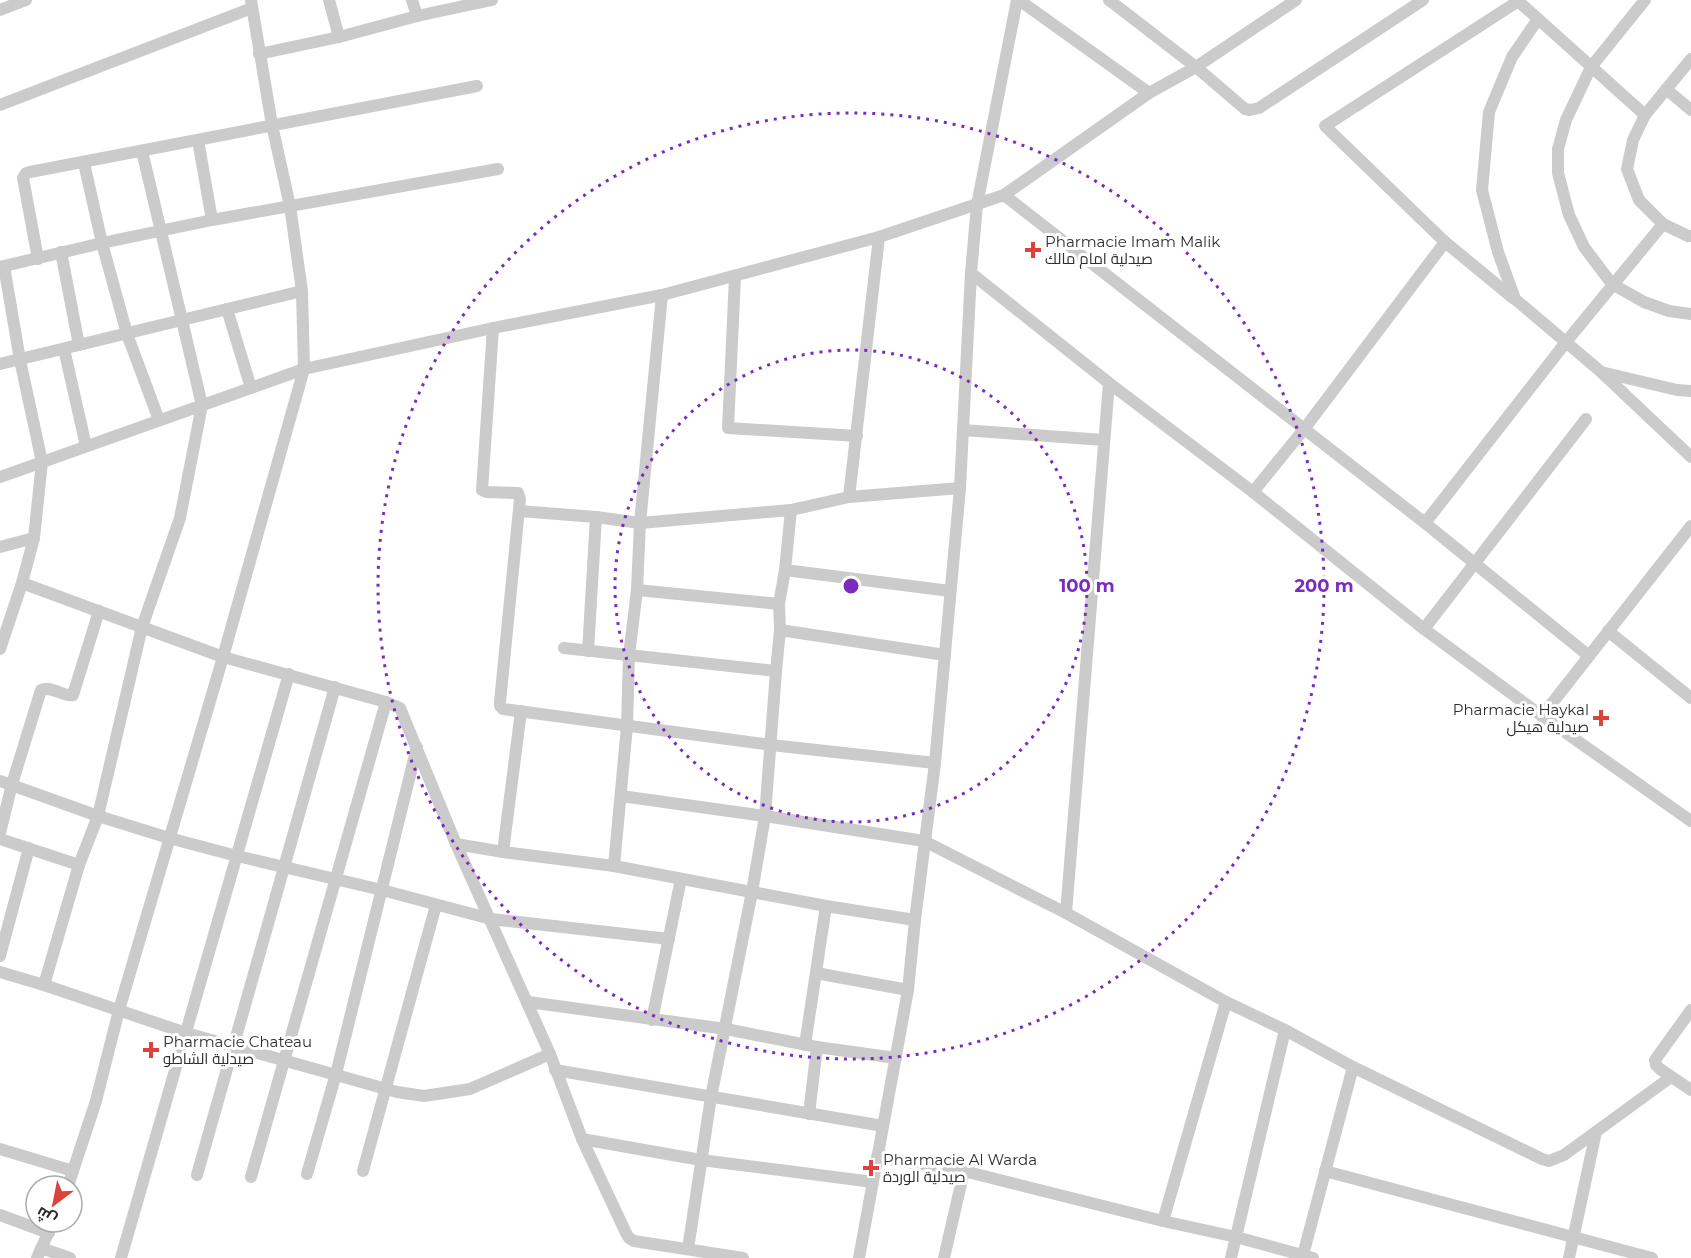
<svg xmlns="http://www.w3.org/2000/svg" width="1691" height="1258" viewBox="0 0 1691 1258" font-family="Montserrat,Cairo,sans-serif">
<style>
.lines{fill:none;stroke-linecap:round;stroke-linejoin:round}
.street{stroke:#cbcbcb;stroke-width:12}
.ring{fill:none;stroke:#7b2cbf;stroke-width:3;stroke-dasharray:3 6}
.poi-dot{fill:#db423b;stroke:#fff;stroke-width:2}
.labels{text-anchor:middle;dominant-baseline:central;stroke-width:6;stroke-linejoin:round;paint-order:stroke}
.poi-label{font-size:15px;fill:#2e2e2e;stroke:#fff;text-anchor:start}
.centre{fill:#7b2cbf;stroke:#fff;stroke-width:3}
.ring-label{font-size:18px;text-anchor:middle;font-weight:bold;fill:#7b2cbf;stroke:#fff;stroke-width:6;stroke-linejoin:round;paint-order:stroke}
</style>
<rect width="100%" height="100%" fill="#fff"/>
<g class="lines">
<g class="street">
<path d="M329,0L339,37"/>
<path d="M412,0L417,16"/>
<path d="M1019,0L1149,93"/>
<path d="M1109,0L1196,67L1245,109L1250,110L1259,108L1423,0"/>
<path d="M1517,0L1645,115"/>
<path d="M1645,0L1591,67L1566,120L1558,149V173L1569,215L1584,247L1612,284L1644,302L1669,311L1691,314"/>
<path d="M0,10L26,0"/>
<path d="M1538,19L1512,57L1489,112L1482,190L1498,252L1515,299L1600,371L1691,457"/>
<path d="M259,54L339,37L417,16L492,0"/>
<path d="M1691,59L1645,115L1633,140L1627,169L1639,200L1663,224L1688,236H1691"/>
<path d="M1666,89L1691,110"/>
<path d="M0,105L252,8"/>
<path d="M198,140L212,220"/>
<path d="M84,163L102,243L127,334L159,420"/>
<path d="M1004,195L1425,523L1589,656"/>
<path d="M61,252L79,345"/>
<path d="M38,259L23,178L26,173L30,172L477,86"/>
<path d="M0,267L102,243L212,220L498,169"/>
<path d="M971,273L1109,383L1253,492L1424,629L1542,716L1691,821"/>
<path d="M735,277L728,428L857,436"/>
<path d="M1513,298L1445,242L1325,126L1520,0"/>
<path d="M227,309L251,388"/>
<path d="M493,328L482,490L486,492L518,493L520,499L500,702V706L503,709L771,745L935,763"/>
<path d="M64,349L86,446"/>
<path d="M0,364L302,291"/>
<path d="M1601,372L1677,390L1691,391"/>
<path d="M963,430L1104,440"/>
<path d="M0,477L304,369L493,328L662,295L879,237L1004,195L1149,93L1196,67L1296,0"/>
<path d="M1253,492L1305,428L1445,242"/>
<path d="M849,497L879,237"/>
<path d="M519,511L596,517L640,523L791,510L849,497L960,488"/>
<path d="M1425,523L1566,342L1663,224"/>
<path d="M0,547L34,538"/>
<path d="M785,570L950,591"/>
<path d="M22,583L223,657L386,702L400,708L456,844L550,1054L582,1139L626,1233L629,1238L634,1241L743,1258"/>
<path d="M637,590L779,604"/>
<path d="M1424,629L1586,419"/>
<path d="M780,630L945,655"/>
<path d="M1608,631L1691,698"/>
<path d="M564,648L776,671"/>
<path d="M0,649L22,583L34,538L42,462L20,360L4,266"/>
<path d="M588,651L596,517"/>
<path d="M1542,716L1691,526"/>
<path d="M0,781L98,816L169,838L237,856L382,890L491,919L669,939"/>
<path d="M621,796L765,816L924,841L1066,913L1226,1002L1285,1030L1353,1067L1542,1159L1549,1161L1564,1155L1671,1077"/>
<path d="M0,833L12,784L41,690C52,685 62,697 73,695L99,611"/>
<path d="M0,839L79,865"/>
<path d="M456,844L503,852L614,866L826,906L915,920"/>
<path d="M503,852L521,711"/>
<path d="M614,866L627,726L629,655L637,590L640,523L662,295"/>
<path d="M1066,913L1109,383"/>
<path d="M0,956L29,848"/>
<path d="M0,972L44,985L186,1033L397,1092L424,1096L470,1089L550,1054"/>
<path d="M816,973L908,990"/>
<path d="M44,985L79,865L98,816L142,627L180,518L202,405L142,151"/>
<path d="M528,1002L726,1029L817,1047L896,1058"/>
<path d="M1691,1010L1655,1060L1656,1065L1660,1069L1691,1090"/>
<path d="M652,1020L681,879"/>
<path d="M805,1045L826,906"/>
<path d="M555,1070L883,1126"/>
<path d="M809,1114L817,1047"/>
<path d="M582,1139L701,1160L873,1182"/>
<path d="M0,1149L73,1171"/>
<path d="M877,1157L964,1171L1163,1221L1236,1237L1313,1258"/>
<path d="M363,1171L436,905"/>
<path d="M1325,1171L1652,1258"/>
<path d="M307,1174L336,1074L417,747"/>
<path d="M197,1175L335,687"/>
<path d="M251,1177L386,702"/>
<path d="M68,1186L96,1101L119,1010L223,657L304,369L302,291L290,206L272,125L251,0"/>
<path d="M0,1215L49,1233"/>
<path d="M1163,1221L1226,1002"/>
<path d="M41,1248L70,1258"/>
<path d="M688,1249L711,1097L752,892L765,816L776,671L780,630L779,604L785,570L791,510"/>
<path d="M1303,1255L1353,1067"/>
<path d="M37,1258L53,1222"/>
<path d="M121,1258L289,674"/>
<path d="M859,1258L908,990L915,920L935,763L960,488L971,273L977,205L1017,0"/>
<path d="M944,1258L964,1171"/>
<path d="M1231,1258L1285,1030"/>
<path d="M1569,1258L1596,1132"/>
</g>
</g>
<g class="ring">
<circle cx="851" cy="586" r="236"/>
<circle cx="851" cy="586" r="473"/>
</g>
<g class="poi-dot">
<path d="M1030 241h6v6h6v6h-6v6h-6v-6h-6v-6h6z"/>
<path d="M1598 709h6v6h6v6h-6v6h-6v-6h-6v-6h6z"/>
<path d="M148 1041h6v6h6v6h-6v6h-6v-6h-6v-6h6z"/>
<path d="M868 1159h6v6h6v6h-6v6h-6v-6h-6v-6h6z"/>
</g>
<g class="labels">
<g class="poi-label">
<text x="1045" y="241">Pharmacie Imam Malik<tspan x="1045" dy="17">صيدلية امام مالك</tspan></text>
<text x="1589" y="709" text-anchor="end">Pharmacie Haykal<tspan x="1589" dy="17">صيدلية هيكل</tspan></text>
<text x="163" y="1041">Pharmacie Chateau<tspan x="163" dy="17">صيدلية الشاطو</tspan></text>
<text x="883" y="1159">Pharmacie Al Warda<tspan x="883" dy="17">صيدلية الوردة</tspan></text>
</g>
</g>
<circle cx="851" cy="586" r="9" class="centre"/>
<g class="ring-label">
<text x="1087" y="592">100 m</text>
<text x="1324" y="592">200 m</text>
</g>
<g transform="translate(54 1204) rotate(212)"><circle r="28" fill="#ffffff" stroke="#ababab" stroke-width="1.5"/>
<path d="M0-4.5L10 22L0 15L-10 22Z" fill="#db423b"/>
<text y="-9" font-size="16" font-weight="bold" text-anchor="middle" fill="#2e2e2e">ش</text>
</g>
</svg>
